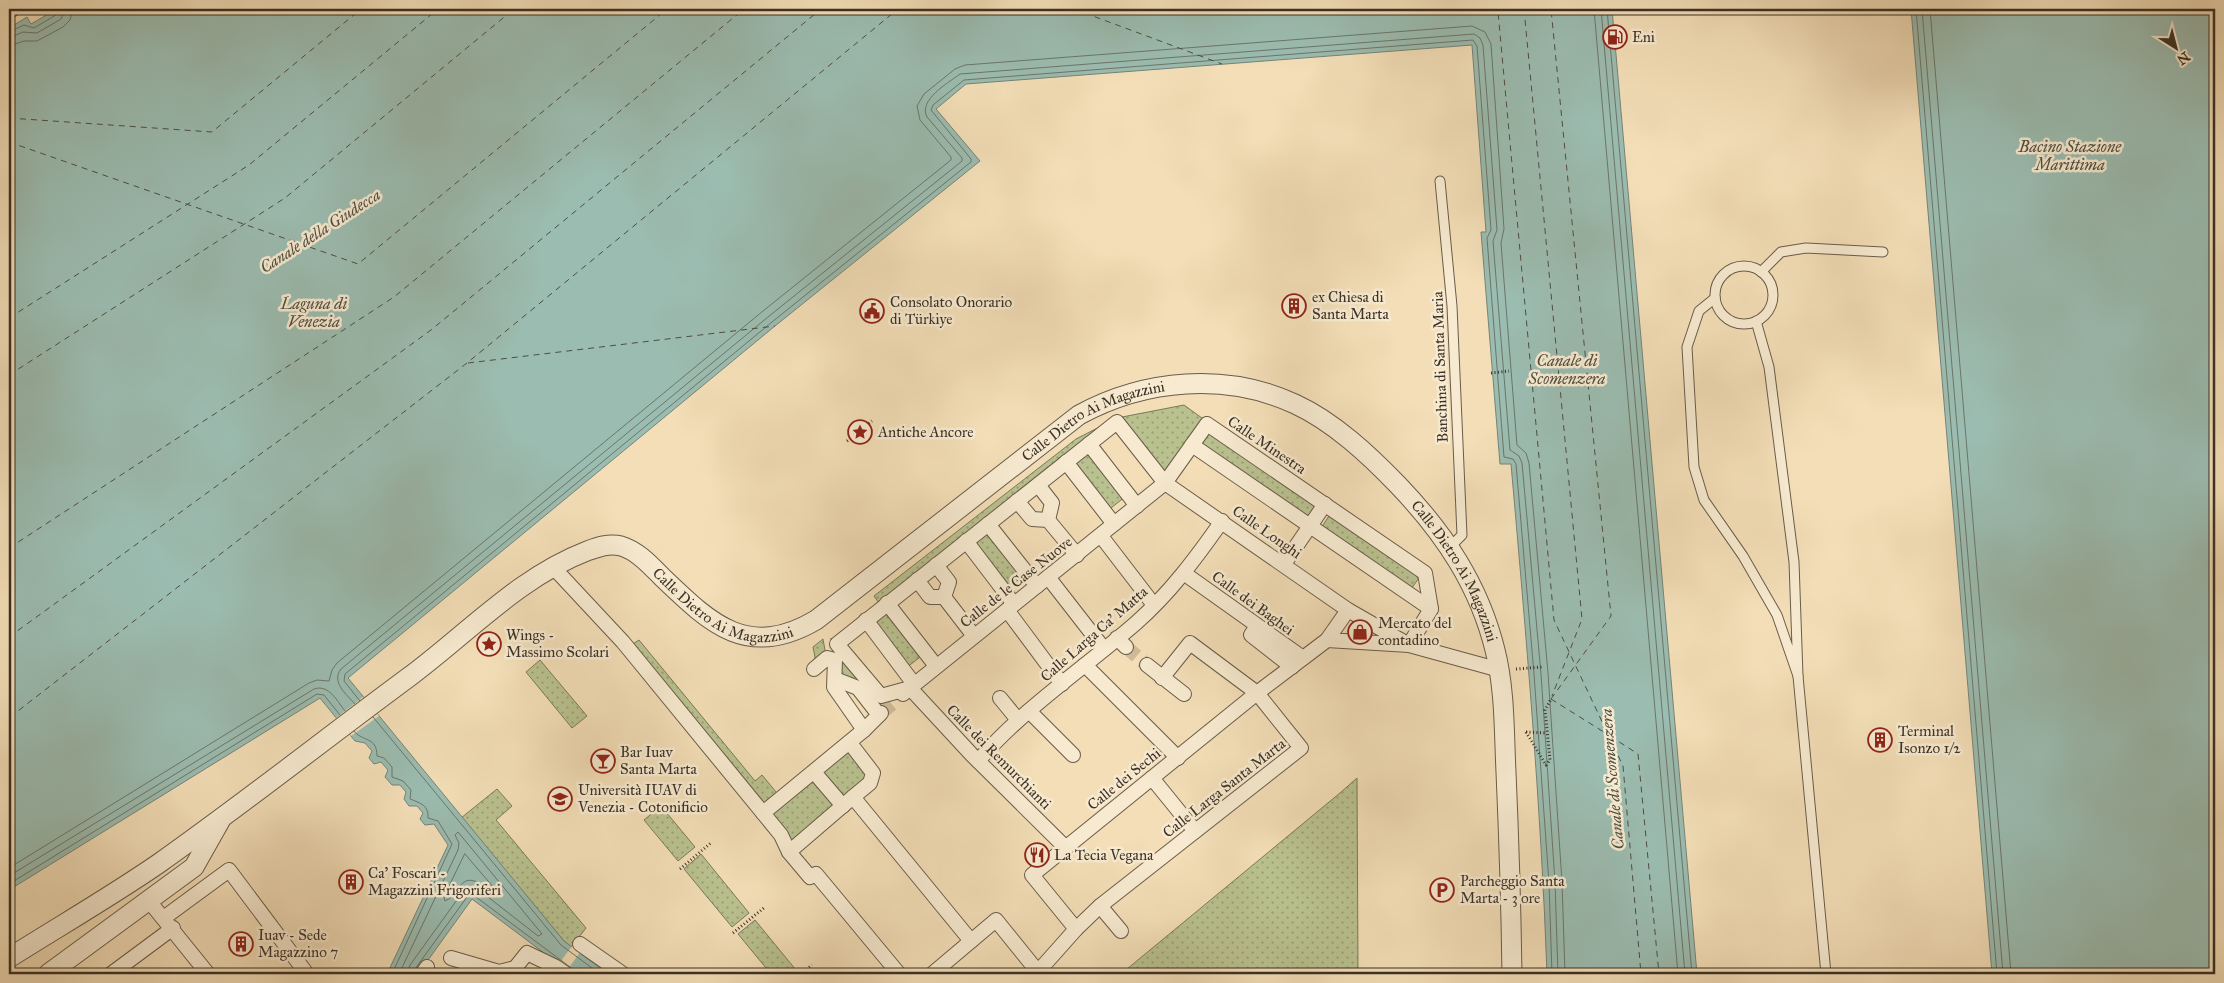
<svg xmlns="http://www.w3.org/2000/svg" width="2224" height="983" viewBox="0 0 2224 983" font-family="'IM FELL Great Primer',serif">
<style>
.grass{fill:url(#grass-dots);stroke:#7a795a}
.water{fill:#9bbcb0;stroke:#758478}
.pier{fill:#f3deb7}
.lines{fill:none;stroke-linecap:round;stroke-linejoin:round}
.shore{stroke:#6b766a;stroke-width:1}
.ferry{stroke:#4e4d41;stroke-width:1;stroke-dasharray:6 5;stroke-linecap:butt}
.pedestrian-tunnel{stroke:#cebb9a;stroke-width:14;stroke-dasharray:14 7;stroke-linecap:butt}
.service-casing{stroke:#695c4a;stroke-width:11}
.pedestrian-casing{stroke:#695c4a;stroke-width:16}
.minor-casing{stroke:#695c4a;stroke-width:21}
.path{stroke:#3b3125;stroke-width:3;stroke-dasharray:1 2.5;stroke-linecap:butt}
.service{stroke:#f7ead0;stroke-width:9}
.pedestrian{stroke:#f7ead0;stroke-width:14}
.minor{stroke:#f7ead0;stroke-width:19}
.labels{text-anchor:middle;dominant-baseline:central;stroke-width:5;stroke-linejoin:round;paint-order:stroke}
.poi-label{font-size:15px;fill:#3b3125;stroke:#f7ead0;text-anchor:start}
.street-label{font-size:15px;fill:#3b3125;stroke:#f7ead0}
.water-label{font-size:16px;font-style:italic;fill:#4e4d41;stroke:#f7ead0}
</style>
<defs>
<pattern id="grass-dots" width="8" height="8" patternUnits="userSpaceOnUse" patternTransform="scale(1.25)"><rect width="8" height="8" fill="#b9c18f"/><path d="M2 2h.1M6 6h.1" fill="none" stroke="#989d75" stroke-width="1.8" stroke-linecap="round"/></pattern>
</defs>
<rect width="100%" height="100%" fill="#f3deb7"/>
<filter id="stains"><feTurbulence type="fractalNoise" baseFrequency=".004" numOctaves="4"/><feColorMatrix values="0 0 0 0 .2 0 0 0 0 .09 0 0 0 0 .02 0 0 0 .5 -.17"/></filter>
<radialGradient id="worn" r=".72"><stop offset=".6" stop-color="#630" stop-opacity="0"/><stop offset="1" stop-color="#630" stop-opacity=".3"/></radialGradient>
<g class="grass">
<path d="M1184,405L1206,421L1170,474L1161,475L1118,421L881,606L874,596L1076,439L1117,418Z"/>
<path d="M1210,430L1318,504L1306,521L1199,447Z"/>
<path d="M1089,448L1126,496L1106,512L1068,464Z"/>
<path d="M1331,513L1421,575L1409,592L1319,531Z"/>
<path d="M987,527L1025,575L1005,590L968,542Z"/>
<path d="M887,607L924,654L906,668L869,621Z"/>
<path d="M831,638L883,703H886L878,710L837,676L835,647H831Z"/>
<path d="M823,639L826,656L812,667L815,657L813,647Z"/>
<path d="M639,640L755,781L762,775L781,798L850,743L873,773L796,846L628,647Z"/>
<path d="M540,660L587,716L572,728L526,672Z"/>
<path d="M1357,778L1358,974H1121L1340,793Z"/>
<path d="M497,789L512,806L496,820L586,928L571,947L564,941L461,818Z"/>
<path d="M661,806L695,847L678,861L644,820Z"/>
<path d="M701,854L749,913L732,927L684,869Z"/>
<path d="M755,920L796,970L791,974H771L738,934Z"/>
</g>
<g class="water">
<path d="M57,9H1612L1697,974H1547C1541,804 1526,634 1511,464H1500L1481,232H1486L1472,45L966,84L936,109L980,161L775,326L348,678L564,941L608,974H572L472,899L418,974H387L448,845L434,824L425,825L420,819L423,813L417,806H409L404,799L406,792L400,785H392L385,777L388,770L381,762L374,764L369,758L372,751L365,743L355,741L320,698L9,890V28L27,17L31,24Z"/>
<path d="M1911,9H2215V974H1992Z"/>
</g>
<g class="pier">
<path d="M363,697L379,716L351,736L336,718Z"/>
<path d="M573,945L581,951L565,973L557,966Z"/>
</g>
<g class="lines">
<g class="shore">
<path d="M1594,9L1678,974"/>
<path d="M1601,9L1685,974"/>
<path d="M1607,9L1692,974"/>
<path d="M1916,9L1997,974"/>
<path d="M1922,9L2003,974"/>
<path d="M1930,9L2011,974"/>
<path d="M9,32L24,25L34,28L56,15L59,9"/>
<path d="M9,38L23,32L37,33L61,19L65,9"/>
<path d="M9,46L24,41H37L63,27L70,20L73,9"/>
<path d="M360,701L344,681L345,674L772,322L971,162V159L931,110L933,105L964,80L1473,40L1477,46L1491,230L1487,238L1504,457L1513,459L1516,464L1534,674L1549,883L1552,974"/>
<path d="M355,704C346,694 331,682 341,669L768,317L962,161V158L927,117C918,100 948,83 960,74L1474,34L1480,38L1483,45L1497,230L1493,241L1510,450L1519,456L1522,463L1541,674L1555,882L1558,974"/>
<path d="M373,717L561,945L600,974"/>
<path d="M354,731C362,742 377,736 377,756L384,758L392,767V777L403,781L411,790L410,799C420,803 429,805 428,818L438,821L452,844L392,974"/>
<path d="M465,854L494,888L491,890C457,866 464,893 445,901L444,897Z"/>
<path d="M9,868L309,683L317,680L329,681L332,670L337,663L763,311L951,160V157L920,120L917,106L924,94L955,69L965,65L1472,26L1485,32L1491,44L1504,229L1501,243L1517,445L1526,453L1529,463L1548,673L1562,882L1565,974"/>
<path d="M9,876L314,689C329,684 337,701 345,711"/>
<path d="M9,884L317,694L324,695L340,715"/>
<path d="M399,974L458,850L459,843L455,835L458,832L542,934L538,936L479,890L468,889L462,893L410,965L407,974"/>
<path d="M414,974L415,969L467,897L472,894L570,967"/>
</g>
<g class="ferry">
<path d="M1074,9L1222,64"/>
<path d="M1478,9L1498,12L1554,620L1623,766L1641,974"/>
<path d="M1524,9L1582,619L1552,696"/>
<path d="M9,118L212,132L361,9"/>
<path d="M9,142L358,264L667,9"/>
<path d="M9,318L249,165L438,9"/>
<path d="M468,363L775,326"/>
<path d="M9,375L285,198L514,9"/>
<path d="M9,548L394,297L744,9"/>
<path d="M9,637L431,330L821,9"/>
<path d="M1551,699L1611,616L1551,9"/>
<path d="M1551,699L1607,734"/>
<path d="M9,714H14L467,363L898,9"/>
<path d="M1610,736L1638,754L1659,974"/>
</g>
<g class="pedestrian-tunnel">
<path d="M1126,647L1147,665"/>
<path d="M881,713L893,703"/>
</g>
<g class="service-casing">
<g id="service">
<path d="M1440,181L1452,306L1462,535L1450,547"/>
<circle cx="1744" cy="295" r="29"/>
<path d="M1761,272L1781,252L1806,248L1883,252"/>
<path d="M1715,298L1699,311L1687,347L1694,467L1704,500L1743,556L1777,615L1798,676L1794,562L1769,367L1756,321"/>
<path d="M1798,676L1826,974"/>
</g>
</g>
<g class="pedestrian-casing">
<g id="pedestrian">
<path d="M9,11L13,9"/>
<path d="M1089,444L1137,506"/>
<path d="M1192,445L1431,609L1409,645L1500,670"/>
<path d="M1066,462L1114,524"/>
<path d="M1038,485L1052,503L1048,520"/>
<path d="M1017,501L1032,519L1048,520L1077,555"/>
<path d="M988,524L1037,586"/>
<path d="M1101,536L1154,605"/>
<path d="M966,541L1014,604"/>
<path d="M1284,564L1325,504"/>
<path d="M936,565L949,582L944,597"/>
<path d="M553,567L623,642L781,835L789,852L810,877L816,874L899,974"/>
<path d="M1185,574L1303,658"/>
<path d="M1048,577L1104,649"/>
<path d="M917,580L930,597H944"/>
<path d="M944,597L974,636"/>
<path d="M887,603L936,666"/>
<path d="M1007,610L1062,684"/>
<path d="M1348,610L1165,483L1117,422L837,644L881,696L910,688L1165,483L1207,424L1425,573L1431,609"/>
<path d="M866,620L914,684"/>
<path d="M1257,626L1251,635L1292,667"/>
<path d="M1117,638L1126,647"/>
<path d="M1085,665L1178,758"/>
<path d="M1147,665L1184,694"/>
<path d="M814,669L827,658L835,660L834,687L864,730L881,713"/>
<path d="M835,679L858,688L879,715"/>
<path d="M903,694L910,688L972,755L1066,848"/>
<path d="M1000,698L1018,720"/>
<path d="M1029,711L1073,755"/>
<path d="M850,743L873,773L870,783L853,797"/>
<path d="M978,761C1024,708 1083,669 1136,623C1170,593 1196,558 1222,521"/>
<path d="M814,772L843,806"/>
<path d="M1152,778L1195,831"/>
<path d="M763,813L864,730"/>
<path d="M789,852L853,797L971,941"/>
<path d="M149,901L208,974"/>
<path d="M1100,906L1121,931"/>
<path d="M165,917L229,870L307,974"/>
<path d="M1076,929L1032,875L1257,693L1327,640L1348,610L1409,645L1327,640"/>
<path d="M580,944L623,974"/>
<path d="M451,958L499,972L515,968L527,953L556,967L566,974"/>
<path d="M111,974L173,928"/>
<path d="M422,974L427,967"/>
<path d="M932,974L996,920L1038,972"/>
<path d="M1036,974L1076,929L1100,906L1301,748L1257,693L1190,643L1162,678"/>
</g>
</g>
<g class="minor-casing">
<g id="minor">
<path id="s1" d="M9,958C58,927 110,897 158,864C243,804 325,739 409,677C467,634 519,577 587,551C598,547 609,543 621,546C638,551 651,566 663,578C711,624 748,660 816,620L1079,415C1145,379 1226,372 1295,404C1334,422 1369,455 1398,485C1444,533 1479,585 1495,650C1505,689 1504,732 1506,772C1509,840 1511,907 1512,974"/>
<path d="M48,974L194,867L220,821"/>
</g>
</g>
<g class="path">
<path d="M1491,373L1509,371"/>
<path d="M847,441L872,421"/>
<path d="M1516,669L1542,667"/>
<path d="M1526,732L1546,765L1550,760L1545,710L1551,699"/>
<path d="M1526,732L1547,733"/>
<path d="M680,869L712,842"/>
<path d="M733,933L765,907"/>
<path d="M801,974L812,965"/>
</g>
<use href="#service" class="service"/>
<use href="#pedestrian" class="pedestrian"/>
<use href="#minor" class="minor"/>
</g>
<defs>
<g id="fuel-ring" transform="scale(1.25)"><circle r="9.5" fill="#f7ead0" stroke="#8f2418" stroke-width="1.5"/><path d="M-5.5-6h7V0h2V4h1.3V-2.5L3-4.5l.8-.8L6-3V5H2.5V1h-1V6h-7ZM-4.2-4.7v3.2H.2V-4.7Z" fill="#8f2418"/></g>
<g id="building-ring" transform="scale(1.25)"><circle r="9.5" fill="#f7ead0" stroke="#8f2418" stroke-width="1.5"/><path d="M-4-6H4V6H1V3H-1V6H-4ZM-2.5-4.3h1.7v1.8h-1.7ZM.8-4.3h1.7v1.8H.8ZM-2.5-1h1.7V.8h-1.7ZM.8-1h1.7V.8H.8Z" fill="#8f2418"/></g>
<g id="civic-ring" transform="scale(1.25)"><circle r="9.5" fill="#f7ead0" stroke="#8f2418" stroke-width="1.5"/><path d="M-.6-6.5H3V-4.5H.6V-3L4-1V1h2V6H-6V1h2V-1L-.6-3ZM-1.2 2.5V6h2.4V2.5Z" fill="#8f2418"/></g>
<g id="sight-ring" transform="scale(1.25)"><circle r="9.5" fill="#f7ead0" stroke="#8f2418" stroke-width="1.5"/><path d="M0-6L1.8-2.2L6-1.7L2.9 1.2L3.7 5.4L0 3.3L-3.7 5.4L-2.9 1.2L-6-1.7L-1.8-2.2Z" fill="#8f2418"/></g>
<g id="shop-ring" transform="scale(1.25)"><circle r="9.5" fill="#f7ead0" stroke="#8f2418" stroke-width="1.5"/><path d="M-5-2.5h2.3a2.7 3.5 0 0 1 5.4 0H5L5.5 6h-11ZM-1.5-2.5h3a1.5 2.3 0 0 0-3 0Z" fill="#8f2418"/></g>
<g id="bar-ring" transform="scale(1.25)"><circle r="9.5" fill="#f7ead0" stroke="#8f2418" stroke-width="1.5"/><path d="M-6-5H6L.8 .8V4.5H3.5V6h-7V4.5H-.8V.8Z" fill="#8f2418"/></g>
<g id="university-ring" transform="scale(1.25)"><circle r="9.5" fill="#f7ead0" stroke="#8f2418" stroke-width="1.5"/><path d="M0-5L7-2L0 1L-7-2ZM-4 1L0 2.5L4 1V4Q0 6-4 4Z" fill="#8f2418"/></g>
<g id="restaurant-ring" transform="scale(1.25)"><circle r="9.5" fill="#f7ead0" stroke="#8f2418" stroke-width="1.5"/><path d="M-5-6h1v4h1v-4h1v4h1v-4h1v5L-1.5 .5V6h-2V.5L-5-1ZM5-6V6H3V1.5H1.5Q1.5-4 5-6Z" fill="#8f2418"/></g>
<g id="parking-ring" transform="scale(1.25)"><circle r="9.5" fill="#f7ead0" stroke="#8f2418" stroke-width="1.5"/><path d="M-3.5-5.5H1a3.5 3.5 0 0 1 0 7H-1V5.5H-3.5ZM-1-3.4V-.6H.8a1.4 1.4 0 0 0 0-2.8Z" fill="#8f2418"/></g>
</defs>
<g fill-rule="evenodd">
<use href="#fuel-ring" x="1615" y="37"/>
<use href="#building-ring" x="1294" y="306"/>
<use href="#civic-ring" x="872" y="311"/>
<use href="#sight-ring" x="860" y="432"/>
<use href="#shop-ring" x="1360" y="632"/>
<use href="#sight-ring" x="489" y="644"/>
<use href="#building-ring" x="1880" y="740"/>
<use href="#bar-ring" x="603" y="761"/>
<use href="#university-ring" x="560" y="799"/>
<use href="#restaurant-ring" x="1037" y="855"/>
<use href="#building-ring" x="351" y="882"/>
<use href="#parking-ring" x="1442" y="890"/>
<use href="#building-ring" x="241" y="944"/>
</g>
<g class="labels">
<g class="poi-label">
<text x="1632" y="37">Eni</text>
<text x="1312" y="297">ex Chiesa di<tspan x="1312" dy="17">Santa Marta</tspan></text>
<text x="890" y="302">Consolato Onorario<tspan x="890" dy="17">di Türkiye</tspan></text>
<text x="878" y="432">Antiche Ancore</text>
<text x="1378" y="623">Mercato del<tspan x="1378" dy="17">contadino</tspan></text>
<text x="506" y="635">Wings -<tspan x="506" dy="17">Massimo Scolari</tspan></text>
<text x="1898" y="731">Terminal<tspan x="1898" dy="17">Isonzo 1/2</tspan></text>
<text x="620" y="752">Bar Iuav<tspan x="620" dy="17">Santa Marta</tspan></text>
<text x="578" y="790">Università IUAV di<tspan x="578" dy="17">Venezia - Cotonificio</tspan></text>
<text x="1054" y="855">La Tecia Vegana</text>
<text x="368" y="873">Ca' Foscari -<tspan x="368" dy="17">Magazzini Frigoriferi</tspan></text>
<text x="1460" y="881">Parcheggio Santa<tspan x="1460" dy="17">Marta - 3 ore</tspan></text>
<text x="258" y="935">Iuav - Sede<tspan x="258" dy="17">Magazzino 7</tspan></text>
</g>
<g class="street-label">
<text transform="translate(1440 367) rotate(-92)">Banchina di Santa Maria</text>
<text stroke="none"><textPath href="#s1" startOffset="1316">Calle Dietro Ai Magazzini</textPath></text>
<text transform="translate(1267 445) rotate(34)">Calle Minestra</text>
<text transform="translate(1267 532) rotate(35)">Calle Longhi</text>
<text stroke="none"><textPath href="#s1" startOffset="1766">Calle Dietro Ai Magazzini</textPath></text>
<text transform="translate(1016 582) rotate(-38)">Calle de le Case Nuove</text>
<text stroke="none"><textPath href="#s1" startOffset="866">Calle Dietro Ai Magazzini</textPath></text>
<text transform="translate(1253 603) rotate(36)">Calle dei Baghei</text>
<text transform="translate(1094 634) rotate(-41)">Calle Larga Ca' Matta</text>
<text transform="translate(999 757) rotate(45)">Calle dei Remurchianti</text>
<text transform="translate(1124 779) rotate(-39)">Calle dei Sechi</text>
<text transform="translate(1224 788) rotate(-38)">Calle Larga Santa Marta</text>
</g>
<g class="water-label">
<text x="2070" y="146">Bacino Stazione<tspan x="2070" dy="18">Marittima</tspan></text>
<text transform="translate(320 231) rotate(-33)">Canale della Giudecca</text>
<text x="314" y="303">Laguna di<tspan x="314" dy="18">Venezia</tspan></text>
<text x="1567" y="360">Canale di<tspan x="1567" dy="18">Scomenzera</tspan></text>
<text transform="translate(1612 779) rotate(-95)">Canale di Scomenzera</text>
</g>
</g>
<rect width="2224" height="983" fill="none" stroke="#f3deb7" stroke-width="30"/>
<rect x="10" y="10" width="2204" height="963" fill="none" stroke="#3b3125" stroke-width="2.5"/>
<rect x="15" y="15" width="2194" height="953" fill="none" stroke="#3b3125"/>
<g transform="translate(2176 48) rotate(144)" stroke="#f7ead0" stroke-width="4" paint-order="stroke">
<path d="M0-4L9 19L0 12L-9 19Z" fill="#3b3125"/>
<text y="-8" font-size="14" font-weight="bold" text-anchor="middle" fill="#3b3125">N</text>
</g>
<rect width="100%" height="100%" filter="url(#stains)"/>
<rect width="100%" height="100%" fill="url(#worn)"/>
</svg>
